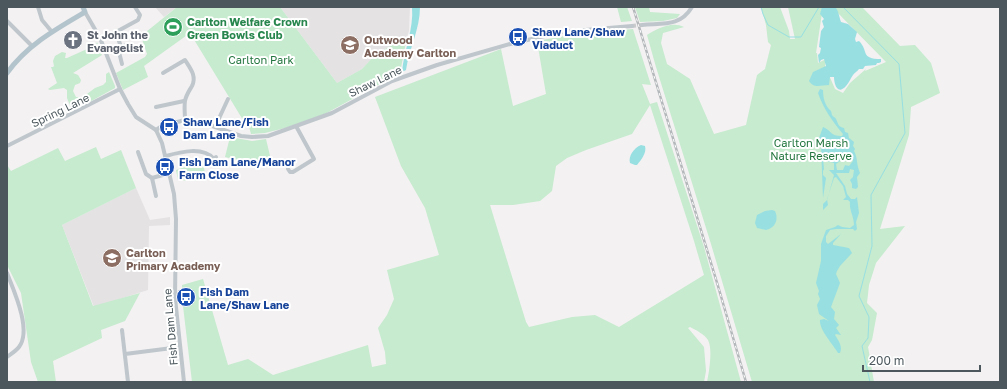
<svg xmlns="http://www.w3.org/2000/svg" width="1007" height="389" viewBox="0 0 1007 389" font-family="'Golos Text',sans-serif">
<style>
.education{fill:#e4e2e3}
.green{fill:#c6ebce;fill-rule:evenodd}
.water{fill:#98dfe2;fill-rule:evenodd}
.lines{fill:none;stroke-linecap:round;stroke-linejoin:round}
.stream{stroke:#98dfe2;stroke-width:1}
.minor-tunnel{stroke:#c9cacc;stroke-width:4;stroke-dasharray:4 2;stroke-linecap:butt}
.minor{stroke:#bfc7cc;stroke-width:4}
.major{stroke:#b4c4cc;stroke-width:5}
.rail-casing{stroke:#b4b8ba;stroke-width:2.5}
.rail{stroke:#fff;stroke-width:1;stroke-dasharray:3;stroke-linecap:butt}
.labels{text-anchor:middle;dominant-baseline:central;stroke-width:4;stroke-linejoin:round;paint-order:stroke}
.leisure-label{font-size:11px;font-weight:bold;fill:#27864d;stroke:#fff;text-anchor:start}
.transit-label{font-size:11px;font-weight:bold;fill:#164399;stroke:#fff;text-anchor:start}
.worship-label{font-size:11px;font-weight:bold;fill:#5b616d;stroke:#fff;text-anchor:start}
.education-label{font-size:11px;font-weight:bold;fill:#785e54;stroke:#fff;text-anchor:start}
.park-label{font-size:11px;fill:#23763f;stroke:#fff}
.street-label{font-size:11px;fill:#4b575c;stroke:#fff}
</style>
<rect width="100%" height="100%" fill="#f3f1f2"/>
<g class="education">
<path d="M155,7H177L164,17Z"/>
<path d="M280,7H410L409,31L407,37L376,54L362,69L337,83Z"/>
<path d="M136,188L150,220L170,217V225L149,226L148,290L94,307L62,225Z"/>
</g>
<g class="green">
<path d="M177,7H280L337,83L362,69L376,54L407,37L400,73L323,115L285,128L265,133L251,134L247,119L243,120L190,33L144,66L148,77L123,90L116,73L145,57L147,54L141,36Z"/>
<path d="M617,7H627L632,21L621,22Z"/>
<path d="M635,7H649L650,12L680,14L677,18L663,21L640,22Z"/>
<path d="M761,7H780L789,31L790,39H795L788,7H827L822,13L816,53H817L818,63L826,59L825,66L835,89L843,93L850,83L866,69L865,71L886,62L832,7H862L900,46L915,45L931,63L940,93L911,107L909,135L880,229L905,226L876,263L869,285L867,303L877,313L872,340L868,347L874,382H752L711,244L656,67L647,35C658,28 672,21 684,27L663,33L661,43L667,64L690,79L714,134L746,125L757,75L765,69L771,45L768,42L766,25Z"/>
<path d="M633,29L651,85L642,84L650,104L657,102L704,247L741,382H707C709,372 713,349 708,340C704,334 696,330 690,327L688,328L704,347L706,371L704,382H192L183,306L182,285L203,279L228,365L248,359L273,375L368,345L372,367L386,364L385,352L378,328L387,315L394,299L387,270L439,255L425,208L401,166L375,97L501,49L513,106L546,94L537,41L570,35ZM650,105L694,241L704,275L619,327L595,315L572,317L529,327L526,322L490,205H513L540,201L552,191L556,166L567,158L586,150L632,134Z"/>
<path d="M97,42L102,55L73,73L78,75L81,80L80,83L75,85L73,91L76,97H83L95,88L103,85L106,82V74L109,72L115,86V88L73,111L72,110L67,98V90L64,88L50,90L48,89L57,83L51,67H53L54,66L53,61L55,56L62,52L66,53L65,58H67L96,45Z"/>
<path d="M230,137L252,141L266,139L271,160L241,161L225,157Z"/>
<path d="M96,147L101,159L121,150L136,188L62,225L93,306L140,293L125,321L101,330L102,338L53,361L56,382H38L31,362L21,293L7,265V165L11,171L58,148L65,161Z"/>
<path d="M203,161L206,181H192L178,180L176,170Z"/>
</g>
<g class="water">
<path d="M412,7H420C420,29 409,49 406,70L402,72C404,50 414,29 412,7Z"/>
<path d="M822,7H835C839,11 839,17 841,22L848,24L857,32L855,39L856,42L859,41C869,51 860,59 881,59V62L879,63H877L876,65L865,66L863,69H859C857,72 855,72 853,75C850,79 849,83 846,86C837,96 834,83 834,77H830L829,85C821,85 814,89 809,81L813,72L826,66L824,59L821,60L819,63L818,55L820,53L821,48L819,47L821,31L824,27L822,21L824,19L820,14Z"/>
<path d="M820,89L823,90C823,98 825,106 831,111L832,115C833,117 835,117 836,119C838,123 838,127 844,128L845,132L848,133L849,138L854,142L853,146L855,149L854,151C858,158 856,164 860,173L857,177L858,187L856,189L852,188V184L850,180L853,177L854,170L850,169L849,173H836L845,186L847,194L851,199H855L857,197L859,213L856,222L857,229L855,231L853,229H836L830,230L826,236V242L828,244L841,234L833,243V245L849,248L852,253L840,266L837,271L836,274L840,283L831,307L835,312L834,319L839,325L836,328L841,335L836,334L835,335C838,340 843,346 840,353H838C833,344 819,330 820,320L824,319L829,321L819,314L817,305L820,299L818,294L819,291L816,283L821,261V244L826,230L835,227L838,225L842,227L850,228L854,225C854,216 849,210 850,202L848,200H843L846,197L843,186L836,177L834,178L827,199L828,205L823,210V204L827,200L834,175L829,170H834V163L827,161H833L834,157L831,153L826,154L823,158L824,169L823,171V175L826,178L823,198L821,146L819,138L823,127C832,131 830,136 842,136L843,134C833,122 823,108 818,93ZM838,154H842L844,159H846V155L850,154L853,161L849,166L845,165L843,170H837L836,164L840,161L837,155Z"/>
<path d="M641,145L645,146C647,153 641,160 637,165H635L630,163C628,156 634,148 641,145Z"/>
<path d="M772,210L775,211C779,220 775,228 766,230L757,228L755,223L757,215L765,211Z"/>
</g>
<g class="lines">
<g class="stream">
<path d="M761,7L763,14L768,25L789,37H801L819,7"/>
<path d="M843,7L899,64L905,133L871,195L872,246L859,296L869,317L868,338L862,346L870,382"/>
</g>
<path class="minor-tunnel" d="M632,26L642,25"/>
<g class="minor">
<path d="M38,7L42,20L52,32"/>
<path d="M85,12L100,38L120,89L128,104L136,117L156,130"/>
<path d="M7,21L32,46"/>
<path d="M642,25C663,23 680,27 692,7"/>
<path d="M116,32L121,47L118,48L122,64"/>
<path d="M100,38L116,32L138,20L140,15L135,7"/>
<path d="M121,47L127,45"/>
<path d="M163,73L185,60C190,68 197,76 192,86C189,91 186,95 185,101C184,107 185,114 185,120"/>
<path d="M156,107L184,101"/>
<path d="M215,127L228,99"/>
<path d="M156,130L162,126L185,120L204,123L241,136L252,137L268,136L332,113L392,81L437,65L510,44L562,32L632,26"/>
<path d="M156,130L162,143L174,194L176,219L175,298L184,382"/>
<path d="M7,146L120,89"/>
<path d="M138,152L146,174L152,178L170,173"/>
<path d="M166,156C180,152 203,146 214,159"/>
<path d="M209,163L216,157"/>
<path d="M288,169L290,172H293L314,159L296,126"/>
<path d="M152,178L156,196"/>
<path d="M7,273C14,291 32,330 19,347C16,351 11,354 7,357"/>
<path d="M122,330L128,382"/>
<path d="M125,354L180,347"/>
</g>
<path class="major" d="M7,73C27,45 56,29 85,12L83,7"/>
<g class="rail-casing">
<path id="rail" d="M633,7L718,286L746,382"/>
</g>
<use href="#rail" class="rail"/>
</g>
<defs>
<g id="stadium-disc" transform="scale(1)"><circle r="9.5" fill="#2e9e5b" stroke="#fff"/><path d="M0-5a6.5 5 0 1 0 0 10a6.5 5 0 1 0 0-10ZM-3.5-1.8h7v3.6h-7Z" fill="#fff"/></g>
<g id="bus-disc" transform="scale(1)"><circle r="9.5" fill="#1a4fb4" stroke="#fff"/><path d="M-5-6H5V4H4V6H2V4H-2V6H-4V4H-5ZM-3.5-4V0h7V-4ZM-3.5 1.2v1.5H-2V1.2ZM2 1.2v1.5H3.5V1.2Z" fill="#fff"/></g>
<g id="church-disc" transform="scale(1)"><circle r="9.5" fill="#6b7280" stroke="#fff"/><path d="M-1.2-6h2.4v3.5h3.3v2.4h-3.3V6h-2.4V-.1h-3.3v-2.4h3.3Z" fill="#fff"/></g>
<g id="school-disc" transform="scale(1)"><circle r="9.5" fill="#8d6e63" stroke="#fff"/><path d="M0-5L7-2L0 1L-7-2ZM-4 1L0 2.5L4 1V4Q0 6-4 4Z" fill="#fff"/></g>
</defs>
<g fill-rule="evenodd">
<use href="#stadium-disc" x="173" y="27"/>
<use href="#bus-disc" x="518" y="37"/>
<use href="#church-disc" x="73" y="40"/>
<use href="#school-disc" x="350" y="45"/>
<use href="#bus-disc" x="169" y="127"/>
<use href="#bus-disc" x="165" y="167"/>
<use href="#school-disc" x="112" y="258"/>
<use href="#bus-disc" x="186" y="297"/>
</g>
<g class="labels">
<g class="leisure-label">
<text x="187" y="21">Carlton Welfare Crown<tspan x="187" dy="13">Green Bowls Club</tspan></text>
</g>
<g class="transit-label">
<text x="532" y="31">Shaw Lane/Shaw<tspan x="532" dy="13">Viaduct</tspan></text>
<text x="183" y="121">Shaw Lane/Fish<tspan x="183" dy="13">Dam Lane</tspan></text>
<text x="179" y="161">Fish Dam Lane/Manor<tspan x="179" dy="13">Farm Close</tspan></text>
<text x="200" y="291">Fish Dam<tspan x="200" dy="13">Lane/Shaw Lane</tspan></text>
</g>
<g class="worship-label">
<text x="87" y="34">St John the<tspan x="87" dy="13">Evangelist</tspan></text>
</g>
<g class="education-label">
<text x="364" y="39">Outwood<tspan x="364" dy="13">Academy Carlton</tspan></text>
<text x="126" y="252">Carlton<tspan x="126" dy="13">Primary Academy</tspan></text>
</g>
<g class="park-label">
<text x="261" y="59">Carlton Park</text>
<text x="811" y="142">Carlton Marsh<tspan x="811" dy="13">Nature Reserve</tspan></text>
</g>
<g class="street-label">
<text transform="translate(375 81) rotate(-26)">Shaw Lane</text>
<text transform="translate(60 110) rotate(-26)">Spring Lane</text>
<text transform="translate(170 327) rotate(-95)">Fish Dam Lane</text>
</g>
</g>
<rect width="1007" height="389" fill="none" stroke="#4b575c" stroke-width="16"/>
<path d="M863 365v6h117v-6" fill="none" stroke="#4b575c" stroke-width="2"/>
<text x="869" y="365" font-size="12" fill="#4b575c" stroke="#ffffff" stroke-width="3" paint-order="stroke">200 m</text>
</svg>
